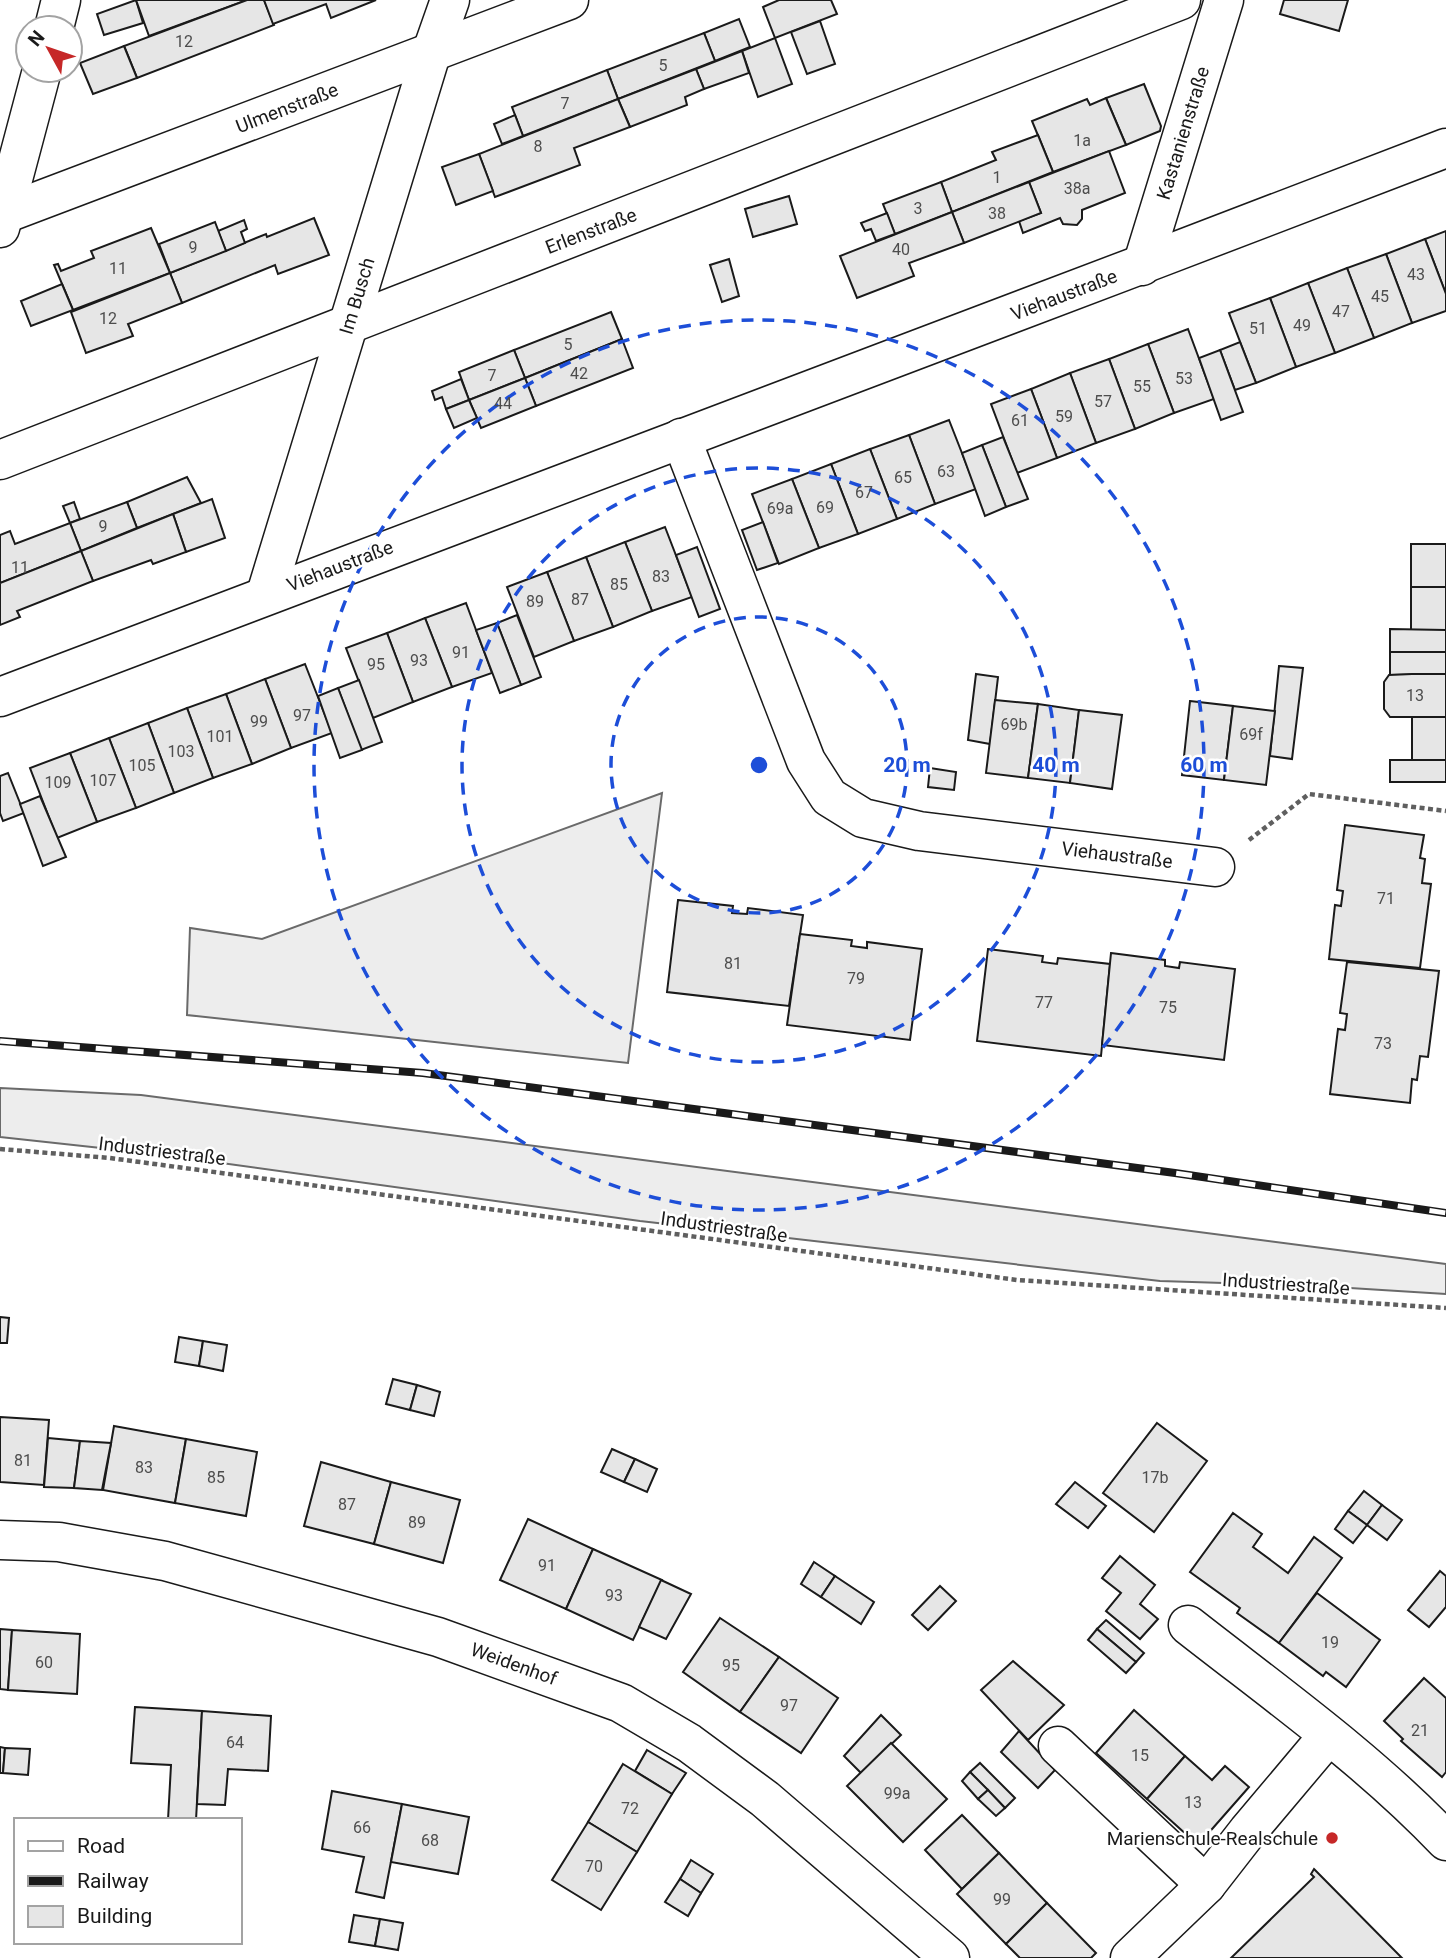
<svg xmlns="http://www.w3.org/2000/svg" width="1446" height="1958" viewBox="0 0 1446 1958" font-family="Roboto,sans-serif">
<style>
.built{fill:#ededed;stroke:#6a6a6a;stroke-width:2}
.building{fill:#e6e6e6;stroke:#1a1a1a;stroke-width:2}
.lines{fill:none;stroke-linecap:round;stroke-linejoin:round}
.minor-casing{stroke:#1a1a1a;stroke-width:41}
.path{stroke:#5f5f5f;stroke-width:4.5;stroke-dasharray:5 3.5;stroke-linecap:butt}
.minor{stroke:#fff;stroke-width:38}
.rail-casing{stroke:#1a1a1a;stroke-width:8}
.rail{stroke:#fff;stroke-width:5;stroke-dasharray:16;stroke-linecap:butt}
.ring{fill:none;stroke:#1d4ed8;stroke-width:3.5;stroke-dasharray:12 9}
.poi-dot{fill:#c62828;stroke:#fff;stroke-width:2.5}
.labels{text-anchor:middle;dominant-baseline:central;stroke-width:5;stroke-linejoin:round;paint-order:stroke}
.number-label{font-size:16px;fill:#4d4d4d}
.street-label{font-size:19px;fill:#1a1a1a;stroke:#fff}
.poi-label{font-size:19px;fill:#1a1a1a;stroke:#fff;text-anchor:end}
.centre{fill:#1d4ed8;stroke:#fff;stroke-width:3.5}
.ring-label{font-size:21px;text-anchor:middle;font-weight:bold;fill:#1d4ed8;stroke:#fff;stroke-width:5;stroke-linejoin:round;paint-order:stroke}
</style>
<rect width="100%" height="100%" fill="#fff"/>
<g class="built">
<path d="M662,793L628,1063L187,1015L190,928L262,939Z"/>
<path d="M0,1088L141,1095L1446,1264V1294L1318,1286L1160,1281L640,1221L156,1154L0,1137Z"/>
</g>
<g class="building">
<path d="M136,0L143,23L104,35L97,14Z"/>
<path d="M136,0H247L149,36Z"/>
<path d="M247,0H264L274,25L137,78L124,46Z"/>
<path d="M264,0H376L331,18L326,4L273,24Z"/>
<path d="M779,0H831L837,14L775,38L763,7Z"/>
<path d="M1284,0H1348L1339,31L1280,14Z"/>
<path d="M739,19L750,47L715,61L704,33Z"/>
<path d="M820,21L835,64L807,74L791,32Z"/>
<path d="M704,33L715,61L618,99L607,70Z"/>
<path d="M775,38L792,84L758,97L742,51Z"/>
<path d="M124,46L137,78L93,94L80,63Z"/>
<path d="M742,51L749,73L704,89L696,69Z"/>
<path d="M696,69L704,89L685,97L687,105L630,127L618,99Z"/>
<path d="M607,70L618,99L523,136L512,107Z"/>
<path d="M1144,84L1161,126L1160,131L1126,145L1106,98Z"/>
<path d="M1106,98L1126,145L1053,172L1032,121L1087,99L1090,105Z"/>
<path d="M618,99L630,127L574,148L580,165L495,197L479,154Z"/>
<path d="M515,115L523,136L502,144L494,124Z"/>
<path d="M1038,135L1053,172L952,212L941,182L996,160L992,152Z"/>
<path d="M1109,151L1125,193L1082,210V219L1077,225L1063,224L1060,218L1023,233L1019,221L1041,213L1029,182Z"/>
<path d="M479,154L493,191L456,205L442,167Z"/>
<path d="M941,182L952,212L895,234L883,204Z"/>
<path d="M1029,182L1041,213L964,243L952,212Z"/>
<path d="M789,196L797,224L753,237L745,209Z"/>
<path d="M952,212L964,243L909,263L914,276L857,298L840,256Z"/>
<path d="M887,213L895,234L876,241L871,229L865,231L861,223Z"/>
<path d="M314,218L329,255L278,274L275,265L182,303L170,273L266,234L267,237Z"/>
<path d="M244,220L247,229L241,232L245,243L226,251L218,231Z"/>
<path d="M215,222L226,251L170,273L159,244Z"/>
<path d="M151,228L170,273L73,310L54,265L58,264L61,271L94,258L91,251Z"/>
<path d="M1446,231V294L1425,239Z"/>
<path d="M1425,239L1446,294V311L1412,323L1386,254Z"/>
<path d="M1386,254L1412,323L1374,338L1347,268Z"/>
<path d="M729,259L739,296L722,302L710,265Z"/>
<path d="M1347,268L1374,338L1335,353L1308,283Z"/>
<path d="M170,273L182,303L128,324L133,336L86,353L71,312Z"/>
<path d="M1308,283L1335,353L1296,367L1270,298Z"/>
<path d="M62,284L73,310L31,326L21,301Z"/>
<path d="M1270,298L1296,367L1256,383L1229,313Z"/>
<path d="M611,312L622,339L525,378L514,350Z"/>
<path d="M1188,329L1214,399L1174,413L1148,344Z"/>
<path d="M622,339L633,368L536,406L525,378Z"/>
<path d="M1240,342L1256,383L1235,390L1220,350Z"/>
<path d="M1148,344L1174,413L1135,429L1109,359Z"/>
<path d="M514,350L525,378L469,400L459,372Z"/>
<path d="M1220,350L1243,412L1221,420L1199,358Z"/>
<path d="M1109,359L1135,429L1096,443L1070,373Z"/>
<path d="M1070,373L1096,443L1057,458L1031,389Z"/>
<path d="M525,378L536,406L481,428L469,400Z"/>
<path d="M461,379L469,400L446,409L442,397L435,400L432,391Z"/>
<path d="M1031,389L1057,458L1017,473L991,404Z"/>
<path d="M469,400L477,418L454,428L446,409Z"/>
<path d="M949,420L976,489L935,504L909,435Z"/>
<path d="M909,435L935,504L897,519L870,449Z"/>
<path d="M1003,437L1028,499L1006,507L982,445Z"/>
<path d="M982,445L1006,507L985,516L962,453Z"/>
<path d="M870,449L897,519L858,534L831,464Z"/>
<path d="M831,464L858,534L819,548L792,479Z"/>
<path d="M187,477L201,503L137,528L127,502Z"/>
<path d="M792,479L819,548L779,564L752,494Z"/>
<path d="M212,499L225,538L186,552L173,514Z"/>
<path d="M74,502L80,519L70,523L63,506Z"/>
<path d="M127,502L137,528L81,551L70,523Z"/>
<path d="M173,514L186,552L153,564L151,560L93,581L81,551Z"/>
<path d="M763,522L778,563L757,570L742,530Z"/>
<path d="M70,523L81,551L0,583V535L10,531L15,544Z"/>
<path d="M665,527L692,597L652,611L625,542Z"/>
<path d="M625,542L652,611L613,627L586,557Z"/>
<rect x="1411" y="544" width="35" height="43"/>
<path d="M697,547L720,609L699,617L676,555Z"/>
<path d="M81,551L93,581L17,611L20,617L0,625V583Z"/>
<path d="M586,557L613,627L574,641L547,572Z"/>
<path d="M547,572L574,641L534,657L507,587Z"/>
<rect x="1411" y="587" width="35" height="43"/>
<path d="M466,603L492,673L452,687L425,618Z"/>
<path d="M517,615L541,677L521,685L497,623Z"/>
<path d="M425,618L452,687L413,702L387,633Z"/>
<path d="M497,623L521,685L500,693L476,630Z"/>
<path d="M1390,629L1446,630V652H1390Z"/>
<path d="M387,633L413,702L373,718L346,648Z"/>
<path d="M1390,652H1446V674L1390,675Z"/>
<path d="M305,664L332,733L291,748L265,679Z"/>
<path d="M1279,666L1303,668L1292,759L1270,756Z"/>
<path d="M976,674L998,677L990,744L968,740Z"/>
<path d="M1412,674H1446V717H1390L1384,709V682L1389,675Z"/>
<path d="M265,679L291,748L252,764L226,694Z"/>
<path d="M359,680L382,742L361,750L338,688Z"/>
<path d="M338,688L362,750L340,758L318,696Z"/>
<path d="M226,694L252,764L213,778L187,708Z"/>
<path d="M995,700L1038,704L1028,778L986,773Z"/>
<path d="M1190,701L1233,706L1224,780L1182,775Z"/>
<path d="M1038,704L1079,710L1070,783L1028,778Z"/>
<path d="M1233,706L1275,711L1266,785L1224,780Z"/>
<path d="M187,708L213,778L174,793L148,723Z"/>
<path d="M1079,710L1122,715L1112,789L1070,783Z"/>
<rect x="1412" y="717" width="34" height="43"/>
<path d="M148,723L174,793L136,808L109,738Z"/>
<path d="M109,738L136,808L97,822L70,753Z"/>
<path d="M70,753L97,822L57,838L30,768Z"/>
<rect x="1390" y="760" width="56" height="22"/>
<path d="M930,768L956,772L954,790L928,787Z"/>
<path d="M8,773L24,813L3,821L0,813V776Z"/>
<path d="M40,796L66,857L43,866L20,804Z"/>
<path d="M1345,825L1424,835L1420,858L1425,859L1422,883L1431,884L1420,968L1329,959L1335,905L1341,906L1343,891L1337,890Z"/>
<path d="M678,900L733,906L732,913L747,914L748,908L803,915L789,1006L667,992Z"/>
<path d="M800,934L852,940L851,946L867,948V942L922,949L910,1040L787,1025Z"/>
<path d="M988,949L1043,956L1042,962L1057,964L1058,958L1110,964L1101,1056L977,1041Z"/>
<path d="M1111,953L1165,960V966L1179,968L1180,962L1235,969L1224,1060L1102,1045Z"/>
<path d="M1347,962L1439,971L1428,1057L1420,1056L1417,1080L1412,1079L1410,1103L1330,1094L1338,1029L1345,1030L1347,1014L1340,1013Z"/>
<path d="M0,1317L9,1318L7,1343H0Z"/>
<path d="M179,1337L203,1341L199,1366L175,1362Z"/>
<path d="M203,1341L227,1345L223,1371L199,1366Z"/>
<path d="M393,1379L417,1385L410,1410L386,1404Z"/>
<path d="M417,1385L440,1392L434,1416L410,1410Z"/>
<path d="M0,1417L49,1420L44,1485L0,1482Z"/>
<path d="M1157,1423L1207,1461L1154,1532L1103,1493Z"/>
<path d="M114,1426L186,1439L175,1503L103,1490Z"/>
<path d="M48,1438L80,1441L74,1488L44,1487Z"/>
<path d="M186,1439L257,1452L246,1516L175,1503Z"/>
<path d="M80,1441L111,1443L102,1490L74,1488Z"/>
<path d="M612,1449L635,1459L624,1482L601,1472Z"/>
<path d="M635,1459L657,1469L647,1492L624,1482Z"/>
<path d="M321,1462L391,1482L374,1544L304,1526Z"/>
<path d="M391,1482L460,1500L443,1563L374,1544Z"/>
<path d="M1075,1482L1106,1506L1088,1528L1056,1504Z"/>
<path d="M1364,1491L1382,1505L1367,1525L1348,1511Z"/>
<path d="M1382,1505L1402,1520L1387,1540L1367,1525Z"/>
<path d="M1348,1511L1367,1525L1353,1543L1335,1529Z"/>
<path d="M1233,1513L1262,1534L1253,1547L1288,1573L1314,1537L1342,1558L1279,1643L1237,1613L1240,1608L1190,1572Z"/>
<path d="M528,1519L593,1549L566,1609L500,1580Z"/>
<path d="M593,1549L662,1580L633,1640L566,1609Z"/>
<path d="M1120,1556L1155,1585L1140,1604L1158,1619L1140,1639L1106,1611L1121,1593L1102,1578Z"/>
<path d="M814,1562L835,1576L821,1597L801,1584Z"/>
<path d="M1440,1571L1446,1576V1607L1429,1627L1408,1610Z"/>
<path d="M835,1576L874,1602L861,1624L821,1597Z"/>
<path d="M661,1580L691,1594L666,1639L639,1627Z"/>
<path d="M940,1586L956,1601L928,1630L912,1615Z"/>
<path d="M1317,1593L1380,1640L1346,1687L1326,1672L1323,1676L1279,1643Z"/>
<path d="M720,1618L779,1657L740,1712L683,1672Z"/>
<path d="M1106,1620L1144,1653L1136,1662L1097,1629Z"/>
<path d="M0,1629L12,1630L8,1690L0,1689Z"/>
<path d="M1097,1629L1136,1662L1126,1673L1088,1640Z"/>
<path d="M12,1630L80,1634L77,1694L8,1690Z"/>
<path d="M779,1657L838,1698L801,1753L740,1712Z"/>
<path d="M1013,1661L1064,1705L1028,1740L981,1690Z"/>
<path d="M1424,1678L1446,1698V1772L1442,1777L1401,1741L1403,1739L1384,1721Z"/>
<path d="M135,1707L202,1711L196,1820H168L171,1765L131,1763Z"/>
<path d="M1134,1710L1185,1756L1147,1799L1096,1753Z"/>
<path d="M202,1711L271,1716L268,1771L228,1769L225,1805L197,1804Z"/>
<path d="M881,1715L901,1735L861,1773L844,1756Z"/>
<path d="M1019,1731L1055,1770L1038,1788L1001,1752Z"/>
<path d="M891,1743L947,1799L903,1842L847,1786Z"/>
<path d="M0,1747L5,1748L3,1773H0Z"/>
<path d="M5,1748L30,1749L28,1775L3,1773Z"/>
<path d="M647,1750L686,1773L672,1794L635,1771Z"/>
<path d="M1185,1756L1212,1780L1225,1766L1249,1787L1198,1845L1147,1799Z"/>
<path d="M980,1763L1015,1798L1005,1808L970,1772Z"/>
<path d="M623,1764L672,1794L637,1852L588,1822Z"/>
<path d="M970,1772L988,1790L978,1799L962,1781Z"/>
<path d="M988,1790L1005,1808L996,1816L978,1799Z"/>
<path d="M332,1791L402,1804L384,1898L356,1892L364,1857L322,1849Z"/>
<path d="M402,1804L469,1817L458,1874L391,1862Z"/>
<path d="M962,1815L999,1853L962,1889L925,1850Z"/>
<path d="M588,1822L637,1852L601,1910L552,1880Z"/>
<path d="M999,1853L1047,1903L1006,1944L957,1894Z"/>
<path d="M691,1860L713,1874L701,1893L680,1879Z"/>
<path d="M1314,1869L1402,1958H1231L1314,1877L1311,1874Z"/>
<path d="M680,1879L701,1893L688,1916L665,1902Z"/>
<path d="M1047,1903L1096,1953L1091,1958H1020L1006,1944Z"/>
<path d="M354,1915L380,1919L375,1946L349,1942Z"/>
<path d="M380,1919L403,1923L398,1950L375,1946Z"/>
</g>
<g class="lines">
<g class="minor-casing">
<g id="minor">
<path d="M54,28L61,0"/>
<path d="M4,214L569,0"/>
<path d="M0,228L42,70"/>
<path d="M1142,266L1224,0"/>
<path d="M681,438L806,761L829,797L863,818L919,831L1215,867"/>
<path d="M0,460L1181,0"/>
<path d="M266,594L431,54L450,0"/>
<path d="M0,697C480,510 965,334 1446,148"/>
<path d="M0,1540L59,1542L165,1561L438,1637L621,1703L689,1743L765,1799L950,1958"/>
<path d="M1188,1625C1276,1694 1369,1760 1446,1841"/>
<path d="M1058,1746L1206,1885"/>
<path d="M1130,1958L1206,1885L1248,1831L1328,1736"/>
</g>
</g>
<g class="path">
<path d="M1249,840L1309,794L1446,811"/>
<path d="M0,1149L110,1158L1017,1280L1446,1308"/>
</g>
<use href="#minor" class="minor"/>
<g class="rail-casing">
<path id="rail" d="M0,1041L423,1073L1175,1173L1446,1213"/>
</g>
<use href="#rail" class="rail"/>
</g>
<g class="ring">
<circle cx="759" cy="765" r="148"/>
<circle cx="759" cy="765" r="297"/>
<circle cx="759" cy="765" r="445"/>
</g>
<circle class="poi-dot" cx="1332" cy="1838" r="7"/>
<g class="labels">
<g class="number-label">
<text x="184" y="41">12</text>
<text x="663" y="65">5</text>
<text x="565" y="103">7</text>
<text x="1082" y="140">1a</text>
<text x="538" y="146">8</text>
<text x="997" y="177">1</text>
<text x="1077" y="188">38a</text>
<text x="918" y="208">3</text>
<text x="997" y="213">38</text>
<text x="193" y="247">9</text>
<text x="901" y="249">40</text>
<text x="118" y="268">11</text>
<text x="1416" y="274">43</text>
<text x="1380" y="296">45</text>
<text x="1341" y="311">47</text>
<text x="108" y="318">12</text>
<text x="1302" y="325">49</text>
<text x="1258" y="328">51</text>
<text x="568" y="344">5</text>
<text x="579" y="373">42</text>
<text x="492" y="375">7</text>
<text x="1184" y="378">53</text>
<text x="1142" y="386">55</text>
<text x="1103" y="401">57</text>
<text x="503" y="403">44</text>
<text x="1064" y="416">59</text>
<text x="1020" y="420">61</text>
<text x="946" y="471">63</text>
<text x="903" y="477">65</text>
<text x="864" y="492">67</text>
<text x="825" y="507">69</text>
<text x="780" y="508">69a</text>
<text x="103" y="526">9</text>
<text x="20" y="567">11</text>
<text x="661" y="576">83</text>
<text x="619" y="584">85</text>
<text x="580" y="599">87</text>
<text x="535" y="601">89</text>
<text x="461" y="652">91</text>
<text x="419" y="660">93</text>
<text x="376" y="664">95</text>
<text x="1415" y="695">13</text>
<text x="302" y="715">97</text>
<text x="259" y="721">99</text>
<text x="1014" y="724">69b</text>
<text x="1251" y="734">69f</text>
<text x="220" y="736">101</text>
<text x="181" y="751">103</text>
<text x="142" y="765">105</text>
<text x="103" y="780">107</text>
<text x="58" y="782">109</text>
<text x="1386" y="898">71</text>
<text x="733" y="963">81</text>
<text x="856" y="978">79</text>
<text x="1044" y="1002">77</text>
<text x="1168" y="1007">75</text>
<text x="1383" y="1043">73</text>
<text x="23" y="1460">81</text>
<text x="144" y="1467">83</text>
<text x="216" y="1477">85</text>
<text x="1155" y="1477">17b</text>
<text x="347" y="1504">87</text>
<text x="417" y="1522">89</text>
<text x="547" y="1565">91</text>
<text x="614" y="1595">93</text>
<text x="1330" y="1642">19</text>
<text x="44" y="1662">60</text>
<text x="731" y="1665">95</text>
<text x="789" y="1705">97</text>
<text x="1420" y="1730">21</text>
<text x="235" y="1742">64</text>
<text x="1140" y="1755">15</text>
<text x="897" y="1793">99a</text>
<text x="1193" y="1802">13</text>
<text x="630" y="1808">72</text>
<text x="362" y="1827">66</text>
<text x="430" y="1840">68</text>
<text x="594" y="1866">70</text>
<text x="1002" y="1899">99</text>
</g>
<g class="street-label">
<text transform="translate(287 108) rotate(-21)">Ulmenstraße</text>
<text transform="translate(1183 133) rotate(-73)">Kastanienstraße</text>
<text transform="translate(591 231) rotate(-21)">Erlenstraße</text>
<text transform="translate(1064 295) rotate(-21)">Viehaustraße</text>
<text transform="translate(357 296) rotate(-73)">Im Busch</text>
<text transform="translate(340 566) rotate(-21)">Viehaustraße</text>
<text transform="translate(1117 855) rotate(7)">Viehaustraße</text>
<text transform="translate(162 1151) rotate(7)">Industriestraße</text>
<text transform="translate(724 1227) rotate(8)">Industriestraße</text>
<text transform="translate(1286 1284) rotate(4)">Industriestraße</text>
<text transform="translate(514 1664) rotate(20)">Weidenhof</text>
</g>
<g class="poi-label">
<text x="1318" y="1838">Marienschule-Realschule</text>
</g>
</g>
<circle cx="759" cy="765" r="10" class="centre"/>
<g class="ring-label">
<text x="907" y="772">20 m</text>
<text x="1056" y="772">40 m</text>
<text x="1204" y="772">60 m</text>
</g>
<rect x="14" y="1818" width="228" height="126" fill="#ffffff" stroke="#a3a3a3" stroke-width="2"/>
<rect x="28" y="1841" width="35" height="10" fill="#ffffff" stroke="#a3a3a3" stroke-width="2"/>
<text x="77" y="1853" font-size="21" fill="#1a1a1a">Road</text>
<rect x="28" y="1876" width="35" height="10" fill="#1a1a1a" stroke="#a3a3a3" stroke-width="2"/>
<text x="77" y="1888" font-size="21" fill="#1a1a1a">Railway</text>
<rect x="28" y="1906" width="35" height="21" fill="#e6e6e6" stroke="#a3a3a3" stroke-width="2"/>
<text x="77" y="1923" font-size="21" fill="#1a1a1a">Building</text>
<g transform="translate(49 49) rotate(310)"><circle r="33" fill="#ffffff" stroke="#a3a3a3" stroke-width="2"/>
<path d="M0-5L12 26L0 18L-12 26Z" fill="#c62828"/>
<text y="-10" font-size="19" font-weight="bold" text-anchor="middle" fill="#1a1a1a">N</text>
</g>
</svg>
